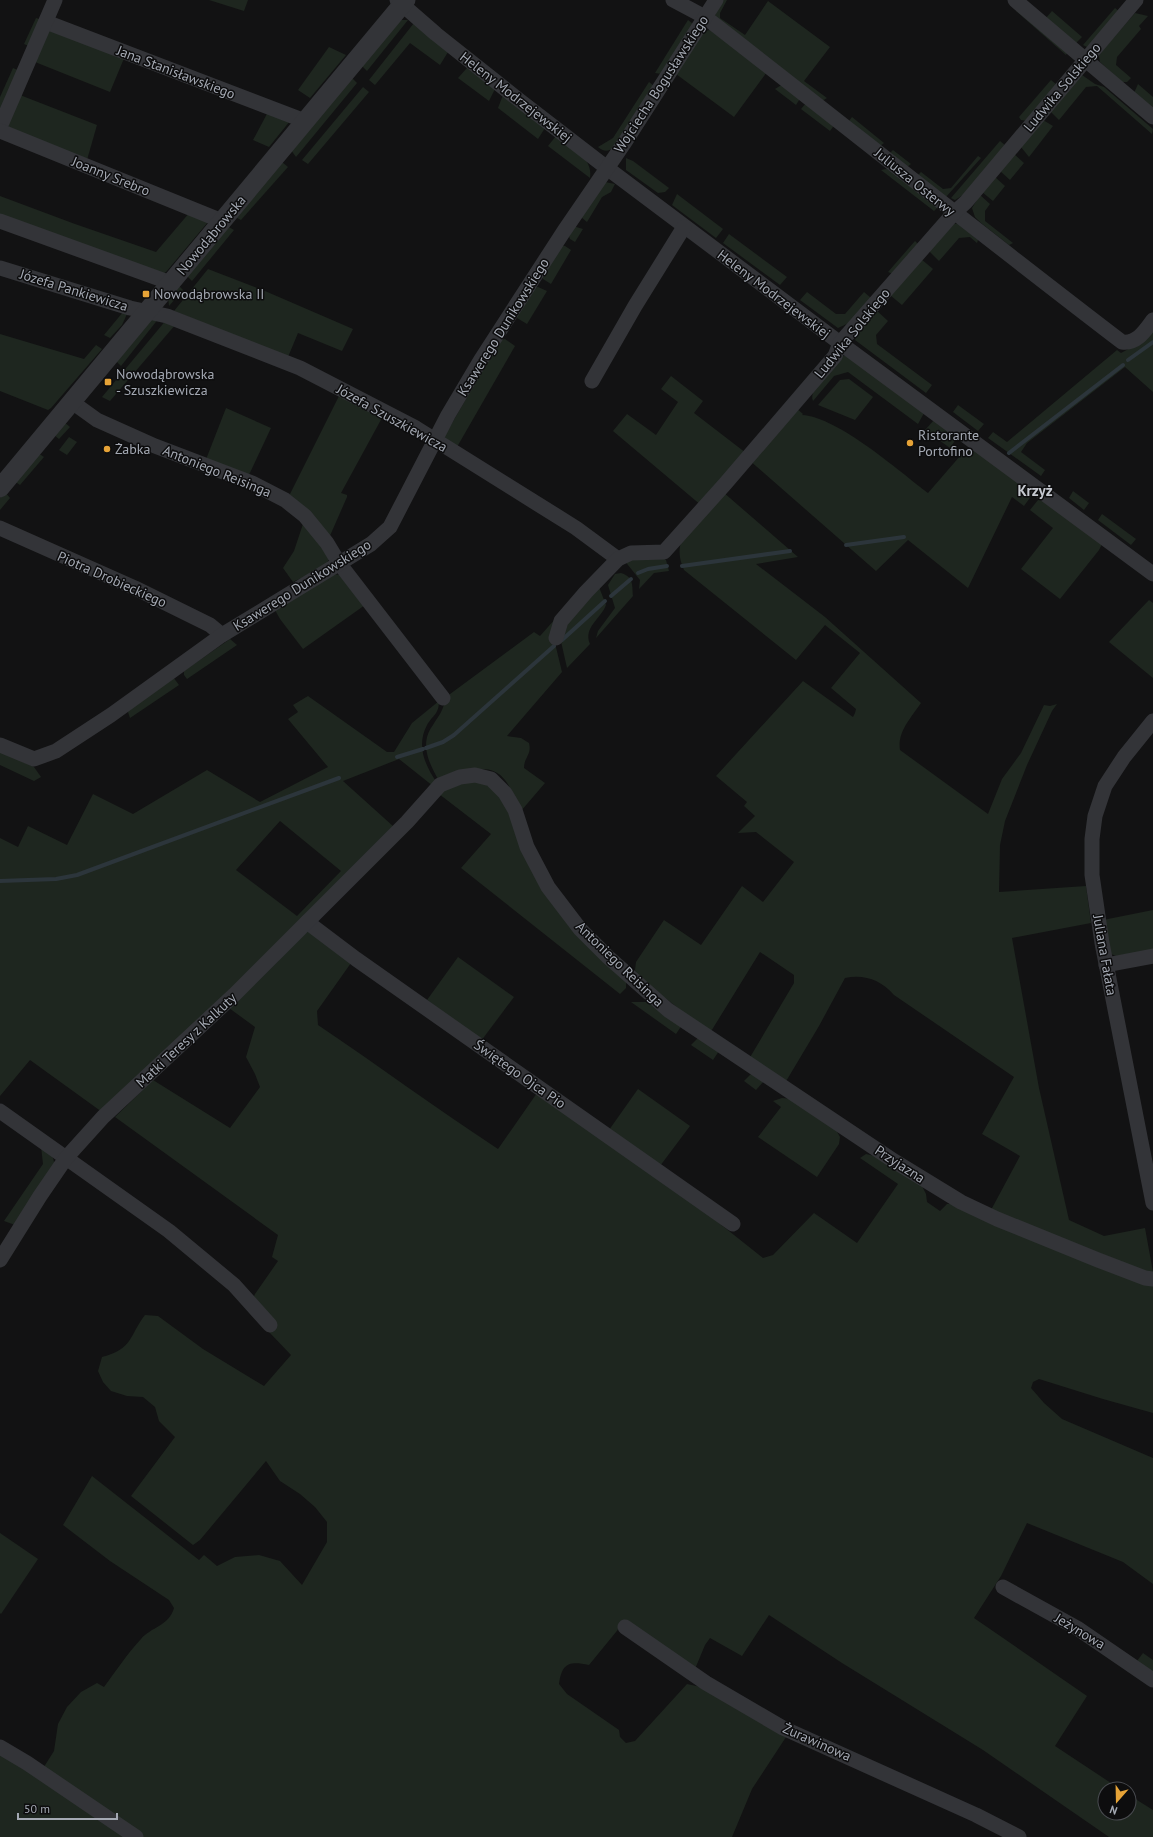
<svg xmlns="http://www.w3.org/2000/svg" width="1153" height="1837" viewBox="0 0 1153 1837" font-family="'PT Sans',sans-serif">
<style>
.green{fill:#1e261f;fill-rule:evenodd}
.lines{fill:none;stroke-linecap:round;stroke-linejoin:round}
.stream{stroke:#2c353b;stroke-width:4}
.minor{stroke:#333438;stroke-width:15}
.tertiary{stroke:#333438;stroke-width:19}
.poi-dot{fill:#e6a337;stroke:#0d0d0e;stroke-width:1.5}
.labels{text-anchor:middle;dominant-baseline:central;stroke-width:3;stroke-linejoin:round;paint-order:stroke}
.street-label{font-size:14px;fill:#a4a9b3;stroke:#0d0d0e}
.poi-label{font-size:14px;fill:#a4a9b3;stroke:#0d0d0e;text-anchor:start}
.neighbourhood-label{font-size:15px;font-weight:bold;fill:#c5c8cf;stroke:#0d0d0e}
</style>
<rect width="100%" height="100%" fill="#121213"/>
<g class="green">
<path d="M209,0H248L244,11Z"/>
<path d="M723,0H727L720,13V18L745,35L768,1L830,47L804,81L827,98L822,101L715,16L716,11Z"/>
<path d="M1115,8L1121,13L1087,47L1083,45Z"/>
<path d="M1017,10L1067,53L1066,55L1016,11Z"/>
<path d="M1052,11L1082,37L1076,43L1046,18Z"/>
<path d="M1135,13L1148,16L1139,26L1141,29L1117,57L1116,65L1131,78L1127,82H1122L1100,62L1099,56L1103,50Z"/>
<path d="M36,18L42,20L31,47L24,44Z"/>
<path d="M401,20H408L367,71L361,65Z"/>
<path d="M688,20L693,24L662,74L655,73Z"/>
<path d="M414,23L448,52L440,65L410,43L375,85L369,80Z"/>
<path d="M53,29L125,56L110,92L35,62L48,31Z"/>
<path d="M710,30L767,72L734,117L676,74L704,31Z"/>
<path d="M329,47L346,55L310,98L298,90Z"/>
<path d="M13,68L20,71L0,114V97Z"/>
<path d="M467,68L495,89L489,101L458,78Z"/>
<path d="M1082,75L1095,84L1104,87L1153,129L1152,134L1097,86L1086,87L1059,120L1049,110Z"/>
<path d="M351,77L357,83L296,157L291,150Z"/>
<path d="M1051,80L1057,85L1027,121L1021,120L1019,117Z"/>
<path d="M649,82L654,86L615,147C608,152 604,152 598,147L613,138Z"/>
<path d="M783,84L801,97L796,105L775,89Z"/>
<path d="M1138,84L1153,97V109L1134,93Z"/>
<path d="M363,87L369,92L308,164L302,160Z"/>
<path d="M20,95L97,125L87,160L9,128L8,123Z"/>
<path d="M503,95L545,128L538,139L498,108Z"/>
<path d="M807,102L835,124L830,131L801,109Z"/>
<path d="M269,110L290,121L269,147L253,140Z"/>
<path d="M852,117L884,143L880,146L849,121Z"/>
<path d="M1043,120L1053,126L1029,157L1021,147Z"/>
<path d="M556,136C570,147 594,158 590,178L548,146Z"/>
<path d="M1000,141L1006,146L963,195L955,200L951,198Z"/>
<path d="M893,150L911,164L907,167L890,153Z"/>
<path d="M1014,154L1024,163L1010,180L1000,171Z"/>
<path d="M978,156L981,158L945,198L918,175L921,172L943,189L951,188Z"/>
<path d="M626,158L633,161L669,188L665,192L658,193L626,170Z"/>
<path d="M282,162L288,167L241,220L235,217Z"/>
<path d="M886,169L893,170L938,207L934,211L881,170Z"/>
<path d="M995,177L1005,186L993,201L982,192Z"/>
<path d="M605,182L615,184L611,192L602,197L587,222L581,217Z"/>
<path d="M677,194L723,229L716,238L672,205Z"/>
<path d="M980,195L990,204L985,211V221L1013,243L1009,245L981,223L975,217L972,208Z"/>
<path d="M0,196L75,224L156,252L190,212L208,222L166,272L162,274L0,219Z"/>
<path d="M959,223L978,240L977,243L970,237L959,238L939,261L929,251L954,224Z"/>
<path d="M227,226L234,230L192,281L186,275Z"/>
<path d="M573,226L583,229L575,242L570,239L568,233Z"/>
<path d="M729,234L787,277L780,285L723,243Z"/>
<path d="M915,241L919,245L893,274L888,272Z"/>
<path d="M559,246H565L571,250L551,284L543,279L541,274Z"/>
<path d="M921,259L933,269L902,305L890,295Z"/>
<path d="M208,269L265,291L353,329L342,351L298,333L288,357L174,311Z"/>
<path d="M178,285L183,290L169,306L168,297Z"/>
<path d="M538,287L547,291L527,324L517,318L516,313L532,288Z"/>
<path d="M807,292L836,314H845L864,292L871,298L849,323L838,328L800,300Z"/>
<path d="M876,310L888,321L876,335L877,344L932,385L926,393L855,340L859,329Z"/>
<path d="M123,312L127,314L122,325L110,338L104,335Z"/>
<path d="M159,318L121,366L116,361L150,319Z"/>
<path d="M167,319L176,324L110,401L102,397Z"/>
<path d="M1153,327V392L1125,367L1027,443L1021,452L1045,470L1041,476L988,438L993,432L1007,442L1117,350L1121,353C1134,347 1143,338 1153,327Z"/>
<path d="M0,334L84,359L96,345L102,349L51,408L48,410L0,391Z"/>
<path d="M505,339L515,346L457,447L444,437L500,340Z"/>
<path d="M847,355L924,413L918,424L848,372L834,376L813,401C808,388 832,367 840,357Z"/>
<path d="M671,376L703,401L694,413L746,453L702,506L613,431L627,414L656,435L678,402L661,389Z"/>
<path d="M849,379L873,397L855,420L818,405L840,380Z"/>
<path d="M340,394L383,416L341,493L347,495V497L329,538L289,496Z"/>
<path d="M958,405L984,424L978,431L953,412Z"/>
<path d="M795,407L803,414L802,415C838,417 899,471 928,493L967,448H973L1031,491L1032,495L1024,506L1012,497L968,588L908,540L876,571L749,460Z"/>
<path d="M226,408L271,428L247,479L205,462Z"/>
<path d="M934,420L955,435L956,439L950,448L925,430Z"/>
<path d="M64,422L70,427L59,439L54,435Z"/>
<path d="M69,437L77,442L67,455L59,450Z"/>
<path d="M38,453L44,457L20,485L14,481Z"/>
<path d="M1073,491L1089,503L1084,510L1069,498Z"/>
<path d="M5,492L10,498L0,510V498Z"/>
<path d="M723,492L798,557L756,564L825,617L921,703C911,718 897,732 900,750L988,814L1002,779L1021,753L1044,705L1050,706L1057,704L1052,711L1027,765L1005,821L1000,845L999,892L1086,886L1091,923L1012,938L1039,1088L1069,1220L1104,1236L1145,1228L1153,1272H1147L991,1210L1020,1156L982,1134L1014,1077L894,995C881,980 864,974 845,978L819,1026L785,1083L749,1059L794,983V975L760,952L710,1033L637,976L635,970L636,962L664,920L701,945L742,886L763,902L794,862L756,832L738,833L755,816L744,806L747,802L716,776L803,681L853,717L855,713L856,709L831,688L860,653L825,625L796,660L684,570C680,561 678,552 681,542Z"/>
<path d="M1043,499L1102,544L1099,550L1060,599L1021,569L1053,528L1030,510L1038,500Z"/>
<path d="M1102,514L1136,539L1131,545L1098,520Z"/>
<path d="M304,521L330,557C326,570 305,576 293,582L283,568L294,551Z"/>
<path d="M660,556L666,560L669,571L654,573L639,589L640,580L624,560Z"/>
<path d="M610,557L553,635L562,672L507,736L521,738L529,743C532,755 524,757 524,768L545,783L521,811C516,801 512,789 505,780C489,759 460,773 439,781C429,763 419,744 433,725C441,712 442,713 446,697L534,632L540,636Z"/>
<path d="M621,573C634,577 632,585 633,596L596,638L598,631L615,608L608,585L615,574Z"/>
<path d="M333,574L340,575L365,605L303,649L280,619L275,610Z"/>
<path d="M599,587L606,605C601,619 583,627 590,644L567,668L560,637L564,623Z"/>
<path d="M1149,600L1153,603V678L1109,642Z"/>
<path d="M230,639L237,645L187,679L184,675V671Z"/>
<path d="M173,677L179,685L130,718L128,712L129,707Z"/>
<path d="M308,696L387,752H394L412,723L439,701C439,714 433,715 427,725C416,746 425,765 437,783L433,786L399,759L343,781L394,827L301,921L102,1112L30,1060L0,1096V838L18,847L28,826L67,845L93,794L133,814L207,770L260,802L328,767L288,719L298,712L293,705ZM280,821L341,871L297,916L236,870Z"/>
<path d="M0,751L34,767L41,777L34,781L0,765Z"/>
<path d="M480,780L497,791L505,804L519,836L626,982V988L620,994L461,868L491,834L439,794L450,786Z"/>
<path d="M1153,910V950L1116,956L1111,954L1103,920Z"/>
<path d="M309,931L351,963L317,1011L318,1025C379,1066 437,1109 498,1149L537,1093L705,1212L763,1258L773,1255L814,1213L857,1243L898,1184L860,1158L866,1154L879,1157L922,1186L926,1194L927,1202L940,1211L947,1204H953L1153,1284V1413L1103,1399L1039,1379L1033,1382L1031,1388L1044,1403L1062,1419L1153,1458V1584L1123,1562L1027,1523L1001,1576L974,1618L1087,1696L1055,1746L1120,1789H1105V1813H1129V1795L1153,1810V1837H1109L983,1750L842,1663L769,1615L742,1656L710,1638L705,1645L695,1669L625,1621L589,1665C569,1661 562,1663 559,1684L567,1694L619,1730L620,1737L626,1743L635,1741L687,1684L701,1687L788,1734L752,1789L732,1837H143L42,1770L54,1751L58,1724L67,1707L81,1692L97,1683L104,1687C116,1671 127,1654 141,1639C151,1627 169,1626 174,1608L169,1600L110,1561L63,1525L92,1476L199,1560L204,1555L217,1566L235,1557L259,1555L280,1561L302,1585L327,1542V1522L315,1507L300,1494L280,1481L266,1461L200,1540L193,1545L131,1496L175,1437L159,1421L155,1407L143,1397L127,1396L111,1391L103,1382L98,1371L102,1357C133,1349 129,1336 145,1315L158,1316L203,1349L264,1386L291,1355L248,1310L255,1294L278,1261L272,1257L278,1235L115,1117L153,1080L230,1128L260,1087L255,1074L246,1057L255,1027L229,1008L302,935Z"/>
<path d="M458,957L514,997L481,1041L427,1000Z"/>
<path d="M631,1002H653L682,1025L676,1034Z"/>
<path d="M699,1037L719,1051L713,1060L691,1045Z"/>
<path d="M752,1073L764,1081L756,1090L744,1081Z"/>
<path d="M638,1089L690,1126L660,1166L609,1130Z"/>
<path d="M782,1098L793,1099L835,1128L840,1137L839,1144L817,1177L758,1137L781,1107L773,1101Z"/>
<path d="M41,1146C49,1152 55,1156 54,1166L15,1225L4,1221L43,1164Z"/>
<path d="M0,1533L38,1559L1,1614L0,1613Z"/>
<path d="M1143,1653L1153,1660V1673L1137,1661Z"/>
<path d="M0,1752L131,1837H0Z"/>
</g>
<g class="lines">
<g class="stream">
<path d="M1128,360L1153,342"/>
<path d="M1009,453L1123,365"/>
<path d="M846,545L904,537"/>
<path d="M682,566L790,551"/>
<path d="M638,573L648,569L667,566"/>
<path d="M611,596L631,579"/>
<path d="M562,640L605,601"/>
<path d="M426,748L443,742L454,735L554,646"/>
<path d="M397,757L423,749"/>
<path d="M0,881L56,879L77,875L339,778"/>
</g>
<g class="minor">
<path d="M397,0L436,34L519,100L607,168L840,343L1153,574"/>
<path d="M673,0L705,17C844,125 982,235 1122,342C1137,344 1145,331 1153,320"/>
<path d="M1015,0L1153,117"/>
<path d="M46,22L305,121"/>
<path d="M0,127L55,0"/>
<path d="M0,131L222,221"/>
<path d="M0,221L171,283"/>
<path d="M0,268L130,308L167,316L300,368L416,428L576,528L618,559"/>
<path d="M592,381L635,306L684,227"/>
<path d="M72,402L97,420L155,446L252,483L285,500L305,516L327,543L339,563L443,698"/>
<path d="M0,528L135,588L210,625L222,635"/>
<path d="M556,638L561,621L586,592L618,559L631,553L664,552L725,484L835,356L840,343L954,213L966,202L1136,0"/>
<path d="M1153,721L1124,757L1105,786L1095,816L1092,839V875L1102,943L1153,1203"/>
<path d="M0,745L34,759L56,751L111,715L222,635L371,544L390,527L448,415L480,361L564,231L625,142L716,0"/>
<path d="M307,922L356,959L733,1224"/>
<path d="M1106,965L1153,956"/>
<path d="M0,1111L169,1231L234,1285L270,1325"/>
<path d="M0,1260L40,1196L66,1158L103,1117L234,995L407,822L440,785L460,777L475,775L491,779L505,793L515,810L527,847L548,887L580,929L608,957L668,1010L894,1161L961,1202L997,1219L1098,1260L1145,1278L1153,1279"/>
<path d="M1003,1587L1077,1628L1153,1680"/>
<path d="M625,1627L706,1683L783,1728L976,1815L1019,1837"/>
<path d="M0,1747L27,1763L136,1837"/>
</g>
<path class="tertiary" d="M0,488L406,0"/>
</g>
<g class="poi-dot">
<rect x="142" y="290" width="8" height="8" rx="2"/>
<rect x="104" y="378" width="8" height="8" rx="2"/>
<circle cx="910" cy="443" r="4"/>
<circle cx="107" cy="449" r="4"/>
</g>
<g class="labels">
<g class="street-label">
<text transform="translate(176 72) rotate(21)">Jana Stanisławskiego</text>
<text transform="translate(661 84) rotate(-57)">Wojciecha Bogusławskiego</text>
<text transform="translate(1062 87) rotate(-50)">Ludwika Solskiego</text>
<text transform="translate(516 97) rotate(38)">Heleny Modrzejewskiej</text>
<text transform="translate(111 176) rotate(22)">Joanny Srebro</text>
<text transform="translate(915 182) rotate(39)">Juliusza Osterwy</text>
<text transform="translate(211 235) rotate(-50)">Nowodąbrowska</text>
<text transform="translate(74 290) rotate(17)">Józefa Pankiewicza</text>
<text transform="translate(774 294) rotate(37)">Heleny Modrzejewskiej</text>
<text transform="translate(503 327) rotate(-58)">Ksawerego Dunikowskiego</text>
<text transform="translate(852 333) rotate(-51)">Ludwika Solskiego</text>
<text transform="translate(392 418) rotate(29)">Józefa Szuszkiewicza</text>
<text transform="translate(217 471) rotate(22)">Antoniego Reisinga</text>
<text transform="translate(112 579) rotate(24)">Piotra Drobieckiego</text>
<text transform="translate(302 585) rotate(-32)">Ksawerego Dunikowskiego</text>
<text transform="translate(1105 955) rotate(80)">Juliana Fałata</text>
<text transform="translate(620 964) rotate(44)">Antoniego Reisinga</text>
<text transform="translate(186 1040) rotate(-43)">Matki Teresy z Kalkuty</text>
<text transform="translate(520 1074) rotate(35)">Świętego Ojca Pio</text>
<text transform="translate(900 1164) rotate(33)">Przyjazna</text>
<text transform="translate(1080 1631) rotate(31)">Jeżynowa</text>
<text transform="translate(817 1742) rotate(24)">Żurawinowa</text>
</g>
<g class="poi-label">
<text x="154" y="294">Nowodąbrowska II</text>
<text x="116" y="374">Nowodąbrowska<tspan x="116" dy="16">- Szuszkiewicza</tspan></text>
<text x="918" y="435">Ristorante<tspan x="918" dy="16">Portofino</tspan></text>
<text x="115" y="449">Żabka</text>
</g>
<g class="neighbourhood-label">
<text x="1035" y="490">Krzyż</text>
</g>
</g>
<g transform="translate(1117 1801) rotate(200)"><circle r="19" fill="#0d0d0e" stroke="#494b50"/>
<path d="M0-3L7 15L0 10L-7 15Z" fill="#e6a337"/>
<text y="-6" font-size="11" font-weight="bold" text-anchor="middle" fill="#a4a9b3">N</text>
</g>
<path d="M18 1813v6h99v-6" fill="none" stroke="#a4a9b3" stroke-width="2"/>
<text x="24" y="1813" font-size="12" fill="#a4a9b3" stroke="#0d0d0e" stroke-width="3" paint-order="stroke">50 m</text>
</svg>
